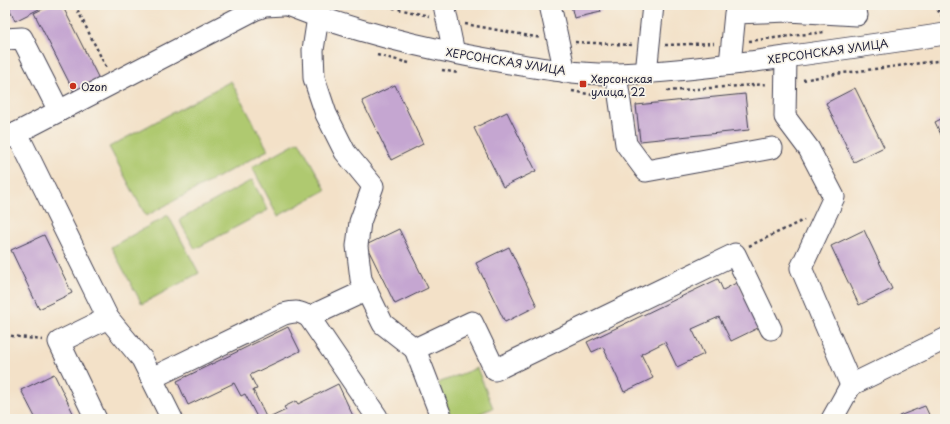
<svg xmlns="http://www.w3.org/2000/svg" width="950" height="424" viewBox="0 0 950 424" font-family="'Playpen Sans',sans-serif">
<style>
.green{fill:#afc96f;stroke:#687655}
.building{fill:#c5a6d1}
.lines{fill:none;stroke-linecap:round;stroke-linejoin:round}
.minor-casing{stroke:#413f50;stroke-width:23}
.path{stroke:#413f50;stroke-width:2.5;stroke-dasharray:3 3;stroke-linecap:butt}
.minor{stroke:#fff;stroke-width:21}
.poi-dot{fill:#c8321e;stroke:#f7f3e8;stroke-width:1.5}
.labels{text-anchor:middle;dominant-baseline:central;stroke-width:3.5;stroke-linejoin:round;paint-order:stroke}
.street-label{font-size:11px;fill:#22223b;stroke:#f7f3e8}
.poi-label{font-size:11px;fill:#22223b;stroke:#f7f3e8;text-anchor:start}
</style>
<rect width="100%" height="100%" fill="#f7f3e8"/>
<filter id="ink" filterUnits="userSpaceOnUse"><feTurbulence type="fractalNoise" baseFrequency=".025" numOctaves="2"/><feDisplacementMap in="SourceGraphic" scale="8" xChannelSelector="R" yChannelSelector="G"/><feConvolveMatrix kernelMatrix="1 2 1 2 8 2 1 2 1" color-interpolation-filters="sRGB"/></filter>
<filter id="wash" filterUnits="userSpaceOnUse"><feTurbulence type="fractalNoise" baseFrequency=".012" numOctaves="4" result="noise"/><feDisplacementMap in="SourceGraphic" scale="16" xChannelSelector="R" yChannelSelector="G"/><feGaussianBlur stdDeviation="0.9" result="paint"/><feColorMatrix in="noise" values="0 0 0 0 0 0 0 0 0 0 0 0 0 0 0 0 0 1.4 0 .05"/><feComposite in="paint" operator="in"/></filter>
<g filter="url(#wash)">
<rect width="100%" height="100%" fill="#f3e1c8"/>
<g class="green">
<path d="M231,81L268,150L146,216L109,147Z"/>
<path d="M299,141L326,190L278,216L252,167Z"/>
<path d="M252,180L268,210L195,249L179,220Z"/>
<path d="M168,215L199,273L142,304L111,247Z"/>
<path d="M477,368L493,408L466,419H452L438,383Z"/>
</g>
<g id="blocks">
<g class="building">
<path d="M8,5H40L41,8L15,21Z"/>
<path d="M51,5H62L99,79L74,92L34,13Z"/>
<path d="M571,5H599L601,12L574,18Z"/>
<path d="M395,85L423,144L391,160L362,101Z"/>
<path d="M855,88L884,147L854,162L826,103Z"/>
<path d="M745,94L749,130L640,141L636,105Z"/>
<path d="M507,112L536,171L503,187L474,128Z"/>
<path d="M945,117V143L935,122Z"/>
<path d="M399,229L428,288L395,304L366,245Z"/>
<path d="M864,230L892,289L859,305L831,246Z"/>
<path d="M44,235L72,293L39,309L11,250Z"/>
<path d="M509,247L537,306L505,322L476,263Z"/>
<path d="M718,279L723,290L738,282L760,327L731,341L719,317L692,329L704,354L677,367L665,342L641,354L653,378L624,392L603,347L592,352L587,342Z"/>
<path d="M288,327L300,351L250,375L257,389L253,390L267,419L286,410L284,407L296,401L298,404L338,384L354,418L351,419H258L245,394L241,396L234,383L188,405L177,381Z"/>
<path d="M54,374L76,419H36L21,390Z"/>
<path d="M925,406L931,419H900L899,416Z"/>
</g>
</g>
</g>
<g filter="url(#ink)">
<use href="#blocks" fill-opacity="0" stroke="#413f50" stroke-width="1"/>
<g class="lines">
<g class="minor-casing">
<g id="minor">
<path d="M287,5C355,32 426,49 498,61C538,68 577,75 618,74C662,73 705,67 749,62C814,53 880,44 945,34"/>
<path d="M444,5L454,53"/>
<path d="M550,5L565,72"/>
<path d="M318,17L313,50L314,78L326,114L345,152L373,186L360,222L357,246L361,279L383,324L415,349L472,322L495,370L735,254L771,329"/>
<path d="M5,39L22,38L59,111"/>
<path d="M786,57L785,117L809,149L834,197L801,268L851,385L832,419"/>
<path d="M730,64L735,13L788,11L857,15"/>
<path d="M646,73L653,5"/>
<path d="M616,74L626,144L646,171L772,148"/>
<path d="M17,133L108,318L59,342L96,419"/>
<path d="M5,139L254,10L265,6L283,5"/>
<path d="M309,317L367,290"/>
<path d="M108,318L142,359L172,419"/>
<path d="M415,349L442,419"/>
<path d="M152,378L284,314C296,311 299,311 309,317L377,417V419"/>
<path d="M851,385L945,339"/>
</g>
</g>
<g class="path">
<path d="M75,5L106,67"/>
<path d="M381,5L429,16"/>
<path d="M934,5L942,16"/>
<path d="M465,24L541,38"/>
<path d="M749,41L824,32"/>
<path d="M575,42L632,45"/>
<path d="M665,45L714,43"/>
<path d="M377,55L409,63"/>
<path d="M442,70L458,73"/>
<path d="M803,80L835,74L945,60"/>
<path d="M572,91L593,95L603,94"/>
<path d="M667,91L768,84"/>
<path d="M749,246L804,220"/>
<path d="M5,335L42,340"/>
</g>
<use href="#minor" class="minor"/>
</g>
</g>
<g class="poi-dot">
<rect x="579" y="80" width="8" height="8" rx="2"/>
<circle cx="73" cy="86" r="4"/>
</g>
<g class="labels">
<g class="street-label">
<text transform="translate(828 51) rotate(-8)">ХЕРСОНСКАЯ УЛИЦА</text>
<text transform="translate(506 61) rotate(9)">ХЕРСОНСКАЯ УЛИЦА</text>
</g>
<g class="poi-label">
<text x="591" y="78">Херсонская<tspan x="591" dy="13">улица, 22</tspan></text>
<text x="81" y="86">Ozon</text>
</g>
</g>
<rect width="950" height="424" fill="none" stroke="#f7f3e8" stroke-width="20"/>
</svg>
